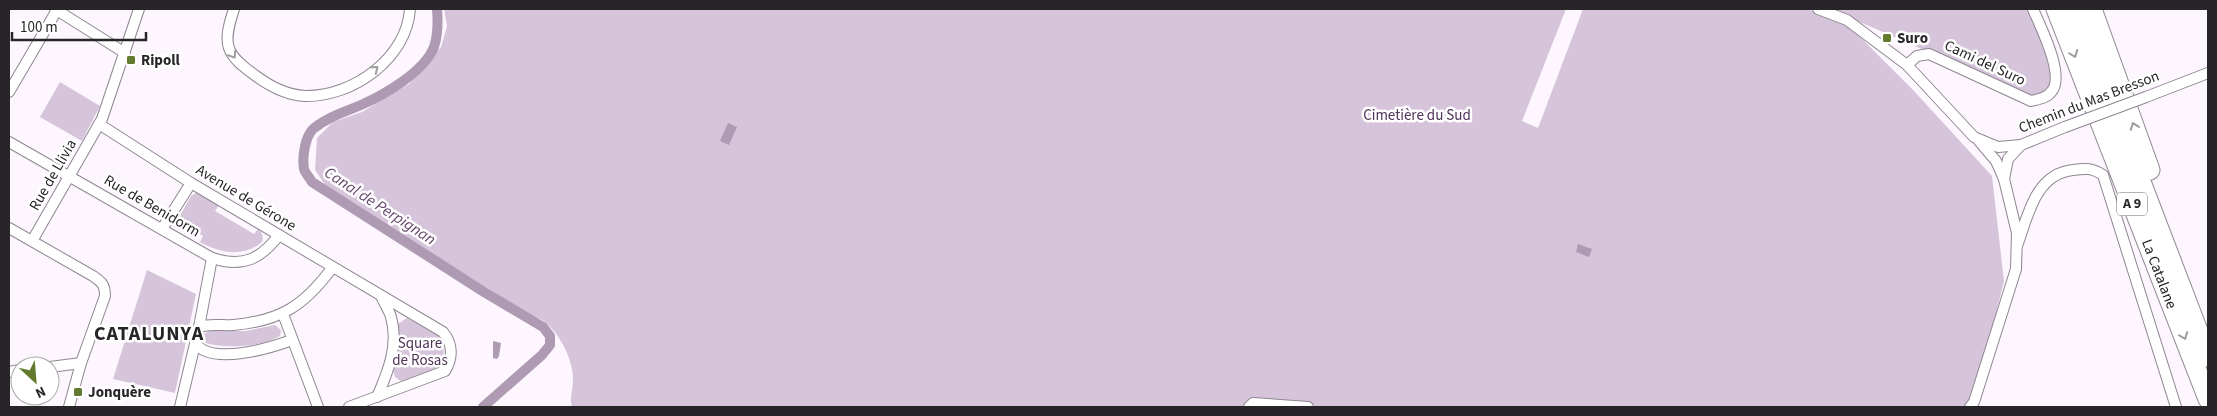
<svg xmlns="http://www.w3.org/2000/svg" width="2217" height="416" viewBox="0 0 2217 416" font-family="'Source Sans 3',sans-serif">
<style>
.green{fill:#d6c4db}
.water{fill:#ae9ab3}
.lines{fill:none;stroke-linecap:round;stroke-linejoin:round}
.canal{stroke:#ae9ab3;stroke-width:10}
.street-casing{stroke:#8e8690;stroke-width:12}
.highway-casing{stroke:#8e8690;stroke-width:21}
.street{stroke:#fff;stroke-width:10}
.highway{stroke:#fff;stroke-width:19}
.street-bridge-casing{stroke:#8e8690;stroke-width:12;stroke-linecap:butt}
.street-bridge{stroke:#fff;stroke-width:10}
.oneway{stroke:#9e9d9e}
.poi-dot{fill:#617a2e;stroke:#fff;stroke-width:2}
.labels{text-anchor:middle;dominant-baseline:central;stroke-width:5;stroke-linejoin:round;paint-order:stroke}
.shield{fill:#fff;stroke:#686668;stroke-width:1}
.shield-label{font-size:14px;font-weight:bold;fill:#282528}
.poi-label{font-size:15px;font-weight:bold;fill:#282528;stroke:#fff;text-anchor:start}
.street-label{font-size:15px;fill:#282528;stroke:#fff}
.park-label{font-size:15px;fill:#503258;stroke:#fff}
.water-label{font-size:16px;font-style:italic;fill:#63446b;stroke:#fff}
.district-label{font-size:20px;font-weight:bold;letter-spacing:1px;fill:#282528;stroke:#fff}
</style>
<rect width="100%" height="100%" fill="#fdf6fe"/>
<g class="green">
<path d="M444,9H1566L1522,121L1538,128L1583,9H1807L1846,23L1914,91L1992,176L2004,281L1973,407H572C569,398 573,390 573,380C574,361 559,331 542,320C536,317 530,314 524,311L328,189L315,170L317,138L333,122L362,112L409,84L441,47L447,26Z"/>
<path d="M1830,9H2028C2035,25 2060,73 2049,88C2045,94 2038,95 2032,97Z"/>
<path d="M60,82L100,106L82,141L40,117Z"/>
<path d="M196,193L219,205L215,211L254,234L258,229C262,232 264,237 262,242C243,258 219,253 200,242L203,236L184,224L178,230L177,221L191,196Z"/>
<path d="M147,270L196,294L175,393L113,379Z"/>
<path d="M407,318L438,335L442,341C444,347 445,359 441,364C438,371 410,380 402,382L395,377L393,370L399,343L398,324Z"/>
<path d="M275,325L281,330L280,336C261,347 227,349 206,343L203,338L204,334L209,331H246Z"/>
</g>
<g class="water">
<path d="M728,123L737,127L729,145L720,141Z"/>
<path d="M1578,244L1592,249L1589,257L1576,252Z"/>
<path d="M493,341L501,343L499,356L497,359L493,358Z"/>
</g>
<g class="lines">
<path class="canal" d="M437,9C438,21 438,35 434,47C424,72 384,95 361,105C345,112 327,117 313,129C305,137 302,157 304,169C305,173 310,178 312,182L484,292L543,327L550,336V345L542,355L483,407"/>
<g class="street-casing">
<g id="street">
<path d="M55,9L125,53"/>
<path d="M234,9C222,45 225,54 256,76C271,87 286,95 305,96C353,97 407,58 410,9"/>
<path d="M1818,9L1847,20L1907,65L1974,137L1998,147L2021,145L2065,127"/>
<path d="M1907,65L1917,56L1929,54L2031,101C2039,99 2047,98 2052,91C2065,74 2040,26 2033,9"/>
<path d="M9,92L57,10"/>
<path d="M2146,97L2208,73"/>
<path d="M99,124L191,183L443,332C453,344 453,358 445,371L349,407"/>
<path d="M9,142L212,258C243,268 261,259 279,235"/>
<path d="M2004,179L2008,159L2021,145"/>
<path d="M9,228L93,276C102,282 105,285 105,296L81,363L69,407"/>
<path d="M162,229L191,183"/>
<path d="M32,241L102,119L139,9"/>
<path d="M2017,246C2028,216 2035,174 2073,170C2086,168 2092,168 2103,175L2176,407"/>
<path d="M283,314L318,407"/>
<path d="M199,327C211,323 222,326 233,325C280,321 304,306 332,268"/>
<path d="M195,343C212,366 270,348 292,340"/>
<path d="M50,367L81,363"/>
<path d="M9,372L20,370"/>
<path d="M377,397C388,372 399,345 391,317C389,310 384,303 381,296"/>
<path d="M180,407L199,327L212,258"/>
<path d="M1249,407L1253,403L1308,407"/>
<path d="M1970,407L1974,402L2016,269L2017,233L2004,179L1996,161L1979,141"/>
</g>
</g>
<g class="highway-casing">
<g id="highway">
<path d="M2056,9L2208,399"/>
<path d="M2075,9L2208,357"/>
<path d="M2092,9L2150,170"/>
</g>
</g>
<use href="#street" class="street"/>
<use href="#highway" class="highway"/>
<g class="street-bridge-casing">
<path id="street-bridge" d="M2065,127L2146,97"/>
</g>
<use href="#street-bridge" class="street-bridge"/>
</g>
<defs><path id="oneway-chevron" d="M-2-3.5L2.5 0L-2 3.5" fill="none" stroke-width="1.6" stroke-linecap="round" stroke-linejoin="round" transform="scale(1.25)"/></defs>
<g class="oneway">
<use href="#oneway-chevron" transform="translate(2074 54) rotate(69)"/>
<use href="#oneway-chevron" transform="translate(233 55) rotate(57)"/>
<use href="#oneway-chevron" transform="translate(375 69) rotate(-39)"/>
<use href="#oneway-chevron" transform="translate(2134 126) rotate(-110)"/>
<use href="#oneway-chevron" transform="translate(2184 336) rotate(69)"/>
</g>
<g class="poi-dot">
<rect x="1882" y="33" width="10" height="10" rx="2.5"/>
<rect x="126" y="55" width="10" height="10" rx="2.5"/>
<rect x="73" y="387" width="10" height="10" rx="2.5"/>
</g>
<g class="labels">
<rect class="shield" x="2117" y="192.5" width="30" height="23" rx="4"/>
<g class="shield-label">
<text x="2132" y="204">A 9</text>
</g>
<g class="poi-label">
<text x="1897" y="38">Suro</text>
<text x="141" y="60">Ripoll</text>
<text x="88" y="392">Jonquère</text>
</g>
<g class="street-label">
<text transform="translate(1985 63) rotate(25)">Cami del Suro</text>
<text transform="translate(2089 102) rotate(-21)">Chemin du Mas Bresson</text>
<text transform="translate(53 175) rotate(-60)">Rue de Llivia</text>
<text transform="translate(246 198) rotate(31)">Avenue de Gérone</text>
<text transform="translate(152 206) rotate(30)">Rue de Benidorm</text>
<text transform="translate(2159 274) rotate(69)">La Catalane</text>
</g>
<g class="park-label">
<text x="1417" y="115">Cimetière du Sud</text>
<text x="420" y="343">Square<tspan x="420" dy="17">de Rosas</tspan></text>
</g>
<g class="water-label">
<text transform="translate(380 206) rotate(33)">Canal de Perpignan</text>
</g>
<g class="district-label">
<text x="149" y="334">CATALUNYA</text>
</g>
</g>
<rect width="2217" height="416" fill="none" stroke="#282528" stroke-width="20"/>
<g transform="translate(35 381) rotate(154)"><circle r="24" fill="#ffffff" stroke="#a9a8a9"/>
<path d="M0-4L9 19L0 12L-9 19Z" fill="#617a2e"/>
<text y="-8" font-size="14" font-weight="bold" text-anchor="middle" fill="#282528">N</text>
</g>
<path d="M12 32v8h134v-8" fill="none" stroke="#282528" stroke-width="2.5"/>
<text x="20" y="32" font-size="15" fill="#282528" stroke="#ffffff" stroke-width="4" paint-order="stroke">100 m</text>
</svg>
